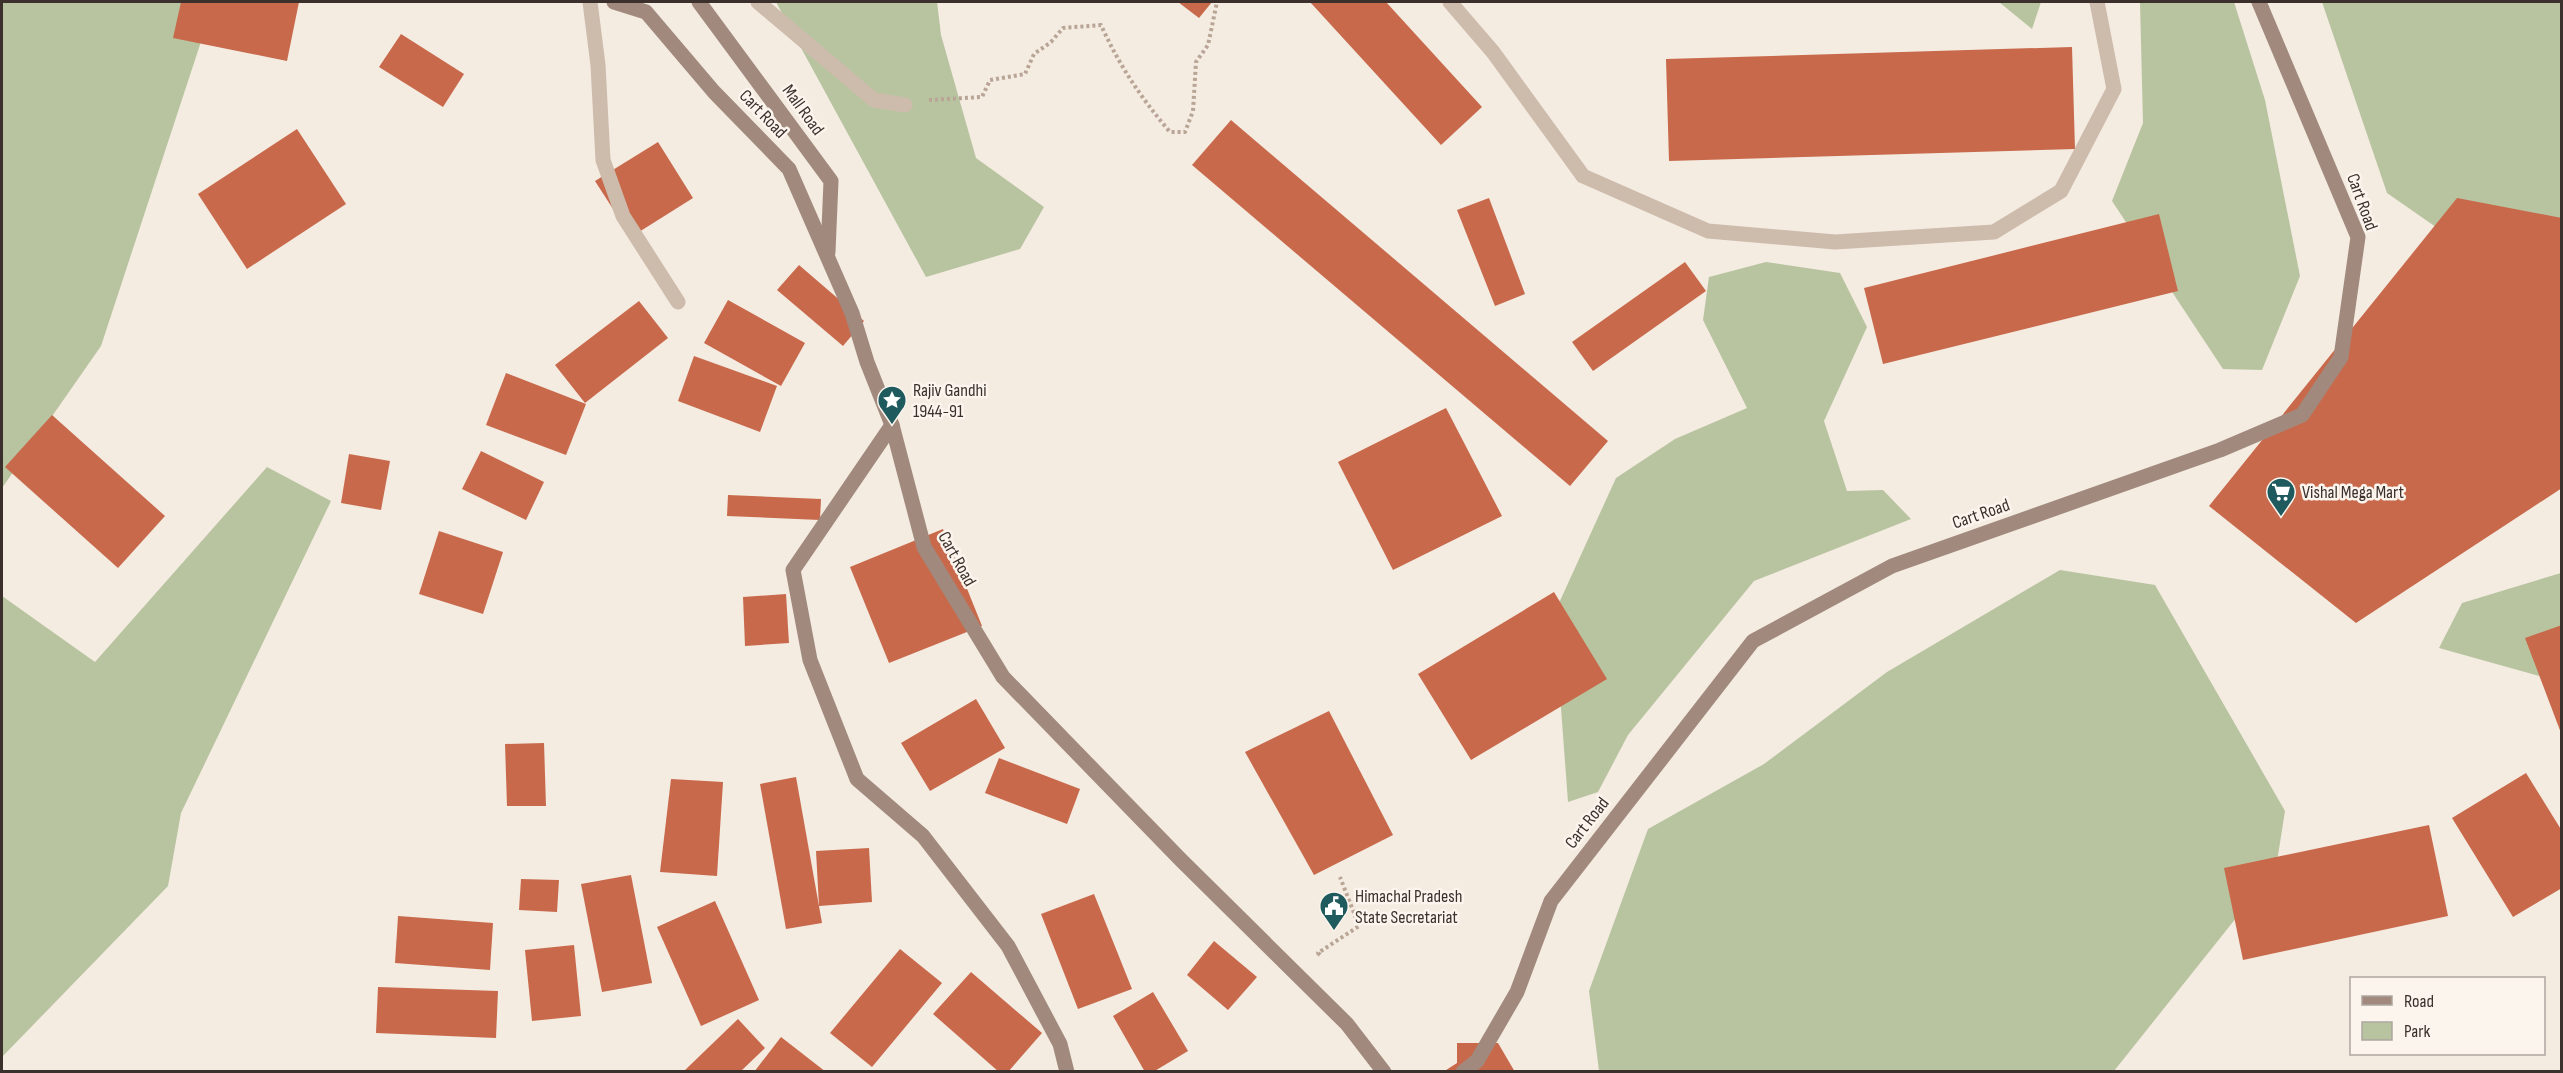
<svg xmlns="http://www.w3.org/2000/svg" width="2563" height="1073" viewBox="0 0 2563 1073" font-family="'Sofia Sans Condensed',sans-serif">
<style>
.green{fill:#b8c4a0}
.building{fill:#c8694b}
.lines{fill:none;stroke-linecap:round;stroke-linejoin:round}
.path{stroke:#b9a596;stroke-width:4;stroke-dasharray:3 3;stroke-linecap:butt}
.street{stroke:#cdbbac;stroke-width:15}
.secondary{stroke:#a18a7d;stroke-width:15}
.labels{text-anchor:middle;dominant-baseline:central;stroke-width:5;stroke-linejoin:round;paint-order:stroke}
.street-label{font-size:18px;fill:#3b302b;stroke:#fbf5ee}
.poi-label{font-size:18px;fill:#3b302b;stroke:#fbf5ee;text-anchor:start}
</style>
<rect width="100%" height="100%" fill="#f4ebe1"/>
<g class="green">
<path d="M2,2H214L101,346L2,488Z"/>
<path d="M776,2H937L941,35L976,158L1044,207L1020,249L926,277Z"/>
<path d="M1999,2H2041L2032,29Z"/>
<path d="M2140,2H2234L2265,100L2300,276L2262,370L2223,369L2112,201L2143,123Z"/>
<path d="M2322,2H2561V314L2387,193Z"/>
<path d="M1766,262L1840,273L1867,327L1824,421L1847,491L1883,490L1911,519L1754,581L1628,735L1598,792L1568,802L1554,614L1616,478L1675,439L1747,408L1703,320L1709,277Z"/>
<path d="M267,467L331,501L181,813L168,886L2,1057V596L95,662Z"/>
<path d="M2060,570L2155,585L2285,811L2276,868L2114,1071H1599L1589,991L1648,829L1764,764L1887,672Z"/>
<path d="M2561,573V682L2439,648L2462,603Z"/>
</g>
<g class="building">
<path d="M181,2H299L287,61L173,38Z"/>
<path d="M1178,2H1212L1199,18Z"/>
<path d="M1310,2H1386L1482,107L1441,145Z"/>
<path d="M401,34L464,74L443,107L379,67Z"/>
<path d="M2072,47L2075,149L1669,161L1666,59Z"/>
<path d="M1231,120L1608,441L1570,486L1192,165Z"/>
<path d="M297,129L346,204L247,269L198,194Z"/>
<path d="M658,142L693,198L631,237L595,181Z"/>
<path d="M1489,198L1525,294L1495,306L1457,210Z"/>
<path d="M2457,198L2562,218V488L2356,623L2209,506Z"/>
<path d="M2159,214L2178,291L1883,364L1864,288Z"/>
<path d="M1685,262L1706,291L1593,371L1572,342Z"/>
<path d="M799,265L864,321L843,346L777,290Z"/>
<path d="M728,300L805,343L781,386L704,343Z"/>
<path d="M639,301L668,338L585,403L555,365Z"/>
<path d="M694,356L777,386L760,432L678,401Z"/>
<path d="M506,373L586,404L566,455L486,425Z"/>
<path d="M1446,408L1502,516L1393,570L1338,462Z"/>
<path d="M52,415L165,516L118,568L5,467Z"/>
<path d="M481,451L544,482L526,520L462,489Z"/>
<path d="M349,454L390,461L381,510L341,503Z"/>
<path d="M728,495L821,499L820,520L727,516Z"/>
<path d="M943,529L982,626L889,663L850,567Z"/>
<path d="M439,531L503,552L483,614L419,594Z"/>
<path d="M1554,592L1607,679L1471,760L1418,674Z"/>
<path d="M786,594L789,643L745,646L743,597Z"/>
<path d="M2562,625V733H2561L2525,638Z"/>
<path d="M976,699L1005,748L930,791L901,743Z"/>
<path d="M1329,711L1393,835L1314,875L1245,752Z"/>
<path d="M544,743L546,806H507L505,744Z"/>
<path d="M999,758L1080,789L1067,824L985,793Z"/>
<path d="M2526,773L2562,831V888L2513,917L2452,818Z"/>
<path d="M796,777L822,923L786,929L760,784Z"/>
<path d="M671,779L723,782L717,876L660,872Z"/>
<path d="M2429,825L2448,916L2243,960L2224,868Z"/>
<path d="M869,848L872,902L819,906L816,851Z"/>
<path d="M631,875L652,983L602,992L581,884Z"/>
<path d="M521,879L559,880L557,912L519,910Z"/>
<path d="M1094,894L1132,989L1078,1009L1041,914Z"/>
<path d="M715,901L759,1000L701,1026L657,927Z"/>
<path d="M398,916L493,923L490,970L395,963Z"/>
<path d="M1214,941L1257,977L1228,1010L1187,975Z"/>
<path d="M574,945L581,1016L532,1021L525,950Z"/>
<path d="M900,949L942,983L872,1067L830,1033Z"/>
<path d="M971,972L1042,1033L1008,1072H999L933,1014Z"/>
<path d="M378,987L498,991L496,1038L376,1033Z"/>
<path d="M1153,992L1188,1051L1153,1072H1145L1113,1016Z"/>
<path d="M738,1019L765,1048L740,1072H683Z"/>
<path d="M781,1037L826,1072H754Z"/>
<path d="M1457,1043H1498L1515,1072H1443L1457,1063Z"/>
</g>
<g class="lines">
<g class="path">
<path d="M929,100L982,97L990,80L1025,74L1034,54L1051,42L1063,28L1101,25C1119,65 1141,98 1170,132H1185L1193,111L1196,62L1208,45L1217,2"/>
<path d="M1320,955L1318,953L1359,926L1340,877"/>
</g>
<g class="street">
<path d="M590,2L598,65L603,160L623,216L678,302"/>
<path d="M758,2L874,100L905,105"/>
<path d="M1450,2L1493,52L1583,176L1708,231L1835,242L1994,232L2061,191L2114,89L2097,2"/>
</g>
<g class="secondary">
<path d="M614,2L646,12L714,92L789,169L852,313L867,362L892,425L924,547L1003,677L1181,860L1347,1024L1384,1072"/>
<path d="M699,2L831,181L828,252"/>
<path d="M892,425L793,570L810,660L857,779L923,836L1008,946L1060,1044L1067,1072"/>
<path d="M1463,1072L1477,1061L1517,992L1551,901L1753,641L1892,566L2220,450L2302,415L2341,357L2358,237L2259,2"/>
</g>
</g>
<defs>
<g id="sight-pin" transform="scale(1.5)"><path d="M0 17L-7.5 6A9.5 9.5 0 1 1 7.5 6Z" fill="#1f5a5e" stroke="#fbf5ee"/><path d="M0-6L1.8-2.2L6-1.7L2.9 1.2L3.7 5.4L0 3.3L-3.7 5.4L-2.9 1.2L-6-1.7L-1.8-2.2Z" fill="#fff"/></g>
<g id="supermarket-pin" transform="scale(1.5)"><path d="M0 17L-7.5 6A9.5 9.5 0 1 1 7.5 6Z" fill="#1f5a5e" stroke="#fbf5ee"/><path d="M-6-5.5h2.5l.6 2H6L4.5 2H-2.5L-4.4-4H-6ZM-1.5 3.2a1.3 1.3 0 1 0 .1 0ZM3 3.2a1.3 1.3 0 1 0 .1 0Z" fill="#fff"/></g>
<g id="civic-pin" transform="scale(1.5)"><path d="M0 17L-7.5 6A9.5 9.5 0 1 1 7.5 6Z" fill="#1f5a5e" stroke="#fbf5ee"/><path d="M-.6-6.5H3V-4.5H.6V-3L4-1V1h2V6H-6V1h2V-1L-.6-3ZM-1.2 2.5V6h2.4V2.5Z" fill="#fff"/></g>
</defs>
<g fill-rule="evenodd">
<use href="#sight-pin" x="892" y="400"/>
<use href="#supermarket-pin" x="2281" y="492"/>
<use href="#civic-pin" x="1334" y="906"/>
</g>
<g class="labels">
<g class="street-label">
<text transform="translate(803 110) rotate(54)">Mall Road</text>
<text transform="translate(763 114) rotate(46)">Cart Road</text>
<text transform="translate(2362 202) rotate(70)">Cart Road</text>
<text transform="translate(1981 514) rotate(-19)">Cart Road</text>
<text transform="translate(957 559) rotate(61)">Cart Road</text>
<text transform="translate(1587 823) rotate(-52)">Cart Road</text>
</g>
<g class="poi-label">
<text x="913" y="390">Rajiv Gandhi<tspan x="913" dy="21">1944-91</tspan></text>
<text x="2302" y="492">Vishal Mega Mart</text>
<text x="1355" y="896">Himachal Pradesh<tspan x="1355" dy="21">State Secretariat</tspan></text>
</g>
</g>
<rect width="2563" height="1073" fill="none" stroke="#3b302b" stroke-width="6"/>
<rect x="2350" y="977" width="195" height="78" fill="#fbf5ee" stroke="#aea6a0" stroke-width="1.5"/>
<rect x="2362" y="996" width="30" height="9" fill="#a18a7d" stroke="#aea6a0" stroke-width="1.5"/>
<text x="2404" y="1007" font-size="18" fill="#3b302b">Road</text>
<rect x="2362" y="1022" width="30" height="18" fill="#b8c4a0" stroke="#aea6a0" stroke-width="1.5"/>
<text x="2404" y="1037" font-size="18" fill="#3b302b">Park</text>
</svg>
